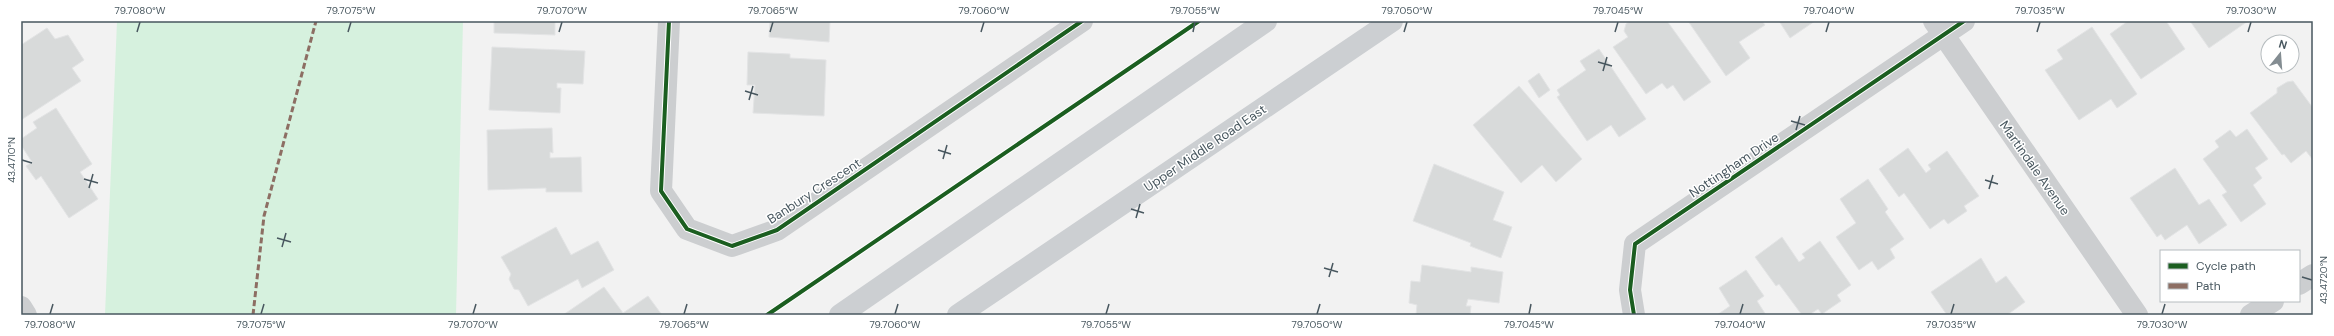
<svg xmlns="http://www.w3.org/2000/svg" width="2334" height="336" viewBox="0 0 2334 336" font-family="'DM Sans',sans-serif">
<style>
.green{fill:#d6f1de}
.building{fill:#d8dada;stroke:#e3e4e5}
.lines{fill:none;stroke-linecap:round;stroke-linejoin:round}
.minor{stroke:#ccced0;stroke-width:22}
.tertiary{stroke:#ccced0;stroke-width:22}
.secondary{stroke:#cccfd2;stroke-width:22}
.quiet{stroke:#8d6e63;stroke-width:3;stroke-dasharray:6 3;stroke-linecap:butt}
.cycleway-casing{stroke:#fff;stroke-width:6}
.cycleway{stroke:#1b5e20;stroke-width:4}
.ticks{fill:none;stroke:#48575f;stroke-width:1.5}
.labels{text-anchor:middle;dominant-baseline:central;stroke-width:3;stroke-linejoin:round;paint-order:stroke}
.street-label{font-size:13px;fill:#48575f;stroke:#fff}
.neatline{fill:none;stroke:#48575f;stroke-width:1.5}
.ticks-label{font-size:10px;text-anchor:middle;fill:#48575f}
</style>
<rect width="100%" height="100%" fill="#f2f2f2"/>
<path class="green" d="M117,21H463L456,315H105Z"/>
<g class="building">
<path d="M494,21H555V35L494,33Z"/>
<path d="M770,21H830L829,42L769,37Z"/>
<path d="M1630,21H1667L1711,82L1684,101L1673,85L1667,89L1662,83L1646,94L1613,47L1628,37L1624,31L1626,24Z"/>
<path d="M1688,21H1762L1765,25L1739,42L1750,58L1726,76Z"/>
<path d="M1779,21H1815L1790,38Z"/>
<path d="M2128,21H2166L2185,49L2141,79L2110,34Z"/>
<path d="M2190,21H2248L2209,48Z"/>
<path d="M2092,27L2137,94L2117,108L2111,99L2079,120L2045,70L2063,59L2057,50Z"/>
<path d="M47,28L55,39L68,35L84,60L72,68L81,81L21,120V45Z"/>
<path d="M492,47L585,51L583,84L557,83V88H561L560,113L489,110Z"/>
<path d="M1599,49L1646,119L1619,137L1611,125L1587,141L1557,97L1560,95L1557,90L1586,70L1580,61Z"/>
<path d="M748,52L790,54V58L826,60L824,116L753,113L755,85H747Z"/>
<path d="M1539,73L1550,90L1539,98L1528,81Z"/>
<path d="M2293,81L2313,108V160L2306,151L2291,163L2284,154L2282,155L2250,113L2277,93V88L2287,82Z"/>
<path d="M1519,86L1582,159L1556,182L1542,165L1521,183L1473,125Z"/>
<path d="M56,108L92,164L80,172L98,199L69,218L41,176L36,180L26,166L32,162L21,145V139L37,128L33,122Z"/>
<path d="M552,128L553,153L550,152V158L581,157L582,192H546V188L488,190L487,130Z"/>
<path d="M2247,129L2268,159L2255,168L2262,178L2253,185L2266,204L2241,222L2222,195L2227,192L2203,159L2219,147L2215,141L2230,130L2236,137Z"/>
<path d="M1908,148L1926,173L1931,169L1928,165L1947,151L1979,196L1964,206L1967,211L1948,224L1944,219L1930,229L1904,193L1899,197L1879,169Z"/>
<path d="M1434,164L1504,192L1493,220L1512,227L1501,258L1470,246L1471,243L1413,221Z"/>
<path d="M2175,168L2199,205L2209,199L2227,225L2199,244L2187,225L2165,240L2161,234L2157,237L2130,198Z"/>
<path d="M1868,179L1888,209L1885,212L1904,239L1890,249L1895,258L1878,270L1872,261L1859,270L1836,237L1856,223L1840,199Z"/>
<path d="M556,227L571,255L598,241L614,270L582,288L578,279L528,306L519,290L514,289L509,279L511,274L501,257Z"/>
<path d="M1782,237L1799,262L1805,258L1802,254L1820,241L1851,285L1837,295L1841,301L1822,314L1818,309L1809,315H1802L1779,284L1776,286L1755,257Z"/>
<path d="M1981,258L1996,283L2006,276L2025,302L2007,315H1947L1931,292Z"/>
<path d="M1422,265L1471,272V267L1503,272L1499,303L1468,299L1466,306H1471L1470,315H1416L1417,305L1409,303L1411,281L1420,282Z"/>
<path d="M1746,270L1764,296L1757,301L1766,315H1717L1730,306L1719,288Z"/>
<path d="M604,287L623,313L648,296L662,315H563Z"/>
</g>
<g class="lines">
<g class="minor">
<path d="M669,21L661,191L687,229L732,246L777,230L1082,21"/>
<path d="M1934,21L2137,315"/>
<path d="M2299,284L2313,275"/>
<path d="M1634,315L1630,290L1635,244L1964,21"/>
<path d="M2251,315L2273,301"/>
</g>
<path class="tertiary" d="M21,307L26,315"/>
<g class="secondary">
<path d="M840,315L1266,21"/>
<path d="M958,315L1392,21"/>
</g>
<path class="quiet" d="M253,315L264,216L316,21"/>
<g class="cycleway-casing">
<g id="cycleway">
<path d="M669,21L661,191L687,229L732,246L777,230L1082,21"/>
<path d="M767,315L1199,21"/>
<path d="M1634,315L1630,290L1635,244L1964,21"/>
</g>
</g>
<use href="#cycleway" class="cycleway"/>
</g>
<path class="ticks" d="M137,32L140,22M348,32L351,22M559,32L562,22M770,32L773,22M981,32L984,22M1193,32L1195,22M1404,32L1407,22M1615,32L1618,22M1826,32L1829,22M2037,32L2040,22M2248,32L2251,22M1598,62L1612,66M1603,71L1607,57M745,91L758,95M749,100L753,86M1791,121L1805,125M1796,130L1800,116M938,150L951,154M943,159L947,145M22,160L32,163M84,179L98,183M1985,180L1998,184M89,188L93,174M1989,189L1993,175M1131,209L1144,213M1136,218L1140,204M277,238L291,242M282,247L286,233M1324,268L1338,272M1329,277L1333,263M2302,277L2312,280M50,314L53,304M261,314L264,304M473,314L476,304M684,314L687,304M895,314L898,304M1106,314L1109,304M1317,314L1320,304M1529,314L1531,304M1740,314L1743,304M1951,314L1954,304M2162,314L2165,304"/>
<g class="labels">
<g class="street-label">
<text transform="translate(1205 148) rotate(-34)">Upper Middle Road East</text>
<text transform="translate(1734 165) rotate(-34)">Nottingham Drive</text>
<text transform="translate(2035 168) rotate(55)">Martindale Avenue</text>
<text transform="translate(814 191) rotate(-33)">Banbury Crescent</text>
</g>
</g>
<rect width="2334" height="336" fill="none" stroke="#ffffff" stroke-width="44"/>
<rect x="2160" y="250" width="140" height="52" fill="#ffffff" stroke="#b6bcbf"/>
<rect x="2168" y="263" width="20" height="6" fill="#1b5e20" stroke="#b6bcbf"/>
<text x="2196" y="270" font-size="12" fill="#48575f">Cycle path</text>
<rect x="2168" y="283" width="20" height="6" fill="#8d6e63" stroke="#b6bcbf"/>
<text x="2196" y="290" font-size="12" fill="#48575f">Path</text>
<g transform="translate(2280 54) rotate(17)"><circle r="19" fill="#ffffff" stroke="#b6bcbf"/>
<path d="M0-3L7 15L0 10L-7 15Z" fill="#848d92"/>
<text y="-6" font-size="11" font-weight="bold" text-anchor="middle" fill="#48575f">N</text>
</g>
<rect x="22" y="22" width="2290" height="292" class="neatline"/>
<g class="ticks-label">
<text x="140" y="14">79.7080°W</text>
<text x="351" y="14">79.7075°W</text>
<text x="562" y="14">79.7070°W</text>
<text x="773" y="14">79.7065°W</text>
<text x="984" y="14">79.7060°W</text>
<text x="1195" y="14">79.7055°W</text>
<text x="1407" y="14">79.7050°W</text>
<text x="1618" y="14">79.7045°W</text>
<text x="1829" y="14">79.7040°W</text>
<text x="2040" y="14">79.7035°W</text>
<text x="2251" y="14">79.7030°W</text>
<text transform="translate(11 160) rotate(-90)" y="4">43.4710°N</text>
<text transform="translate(2323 280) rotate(-90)" y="4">43.4720°N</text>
<text x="50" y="328">79.7080°W</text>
<text x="261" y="328">79.7075°W</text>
<text x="473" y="328">79.7070°W</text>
<text x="684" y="328">79.7065°W</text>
<text x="895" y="328">79.7060°W</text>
<text x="1106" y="328">79.7055°W</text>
<text x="1317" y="328">79.7050°W</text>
<text x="1529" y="328">79.7045°W</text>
<text x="1740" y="328">79.7040°W</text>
<text x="1951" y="328">79.7035°W</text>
<text x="2162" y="328">79.7030°W</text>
</g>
</svg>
